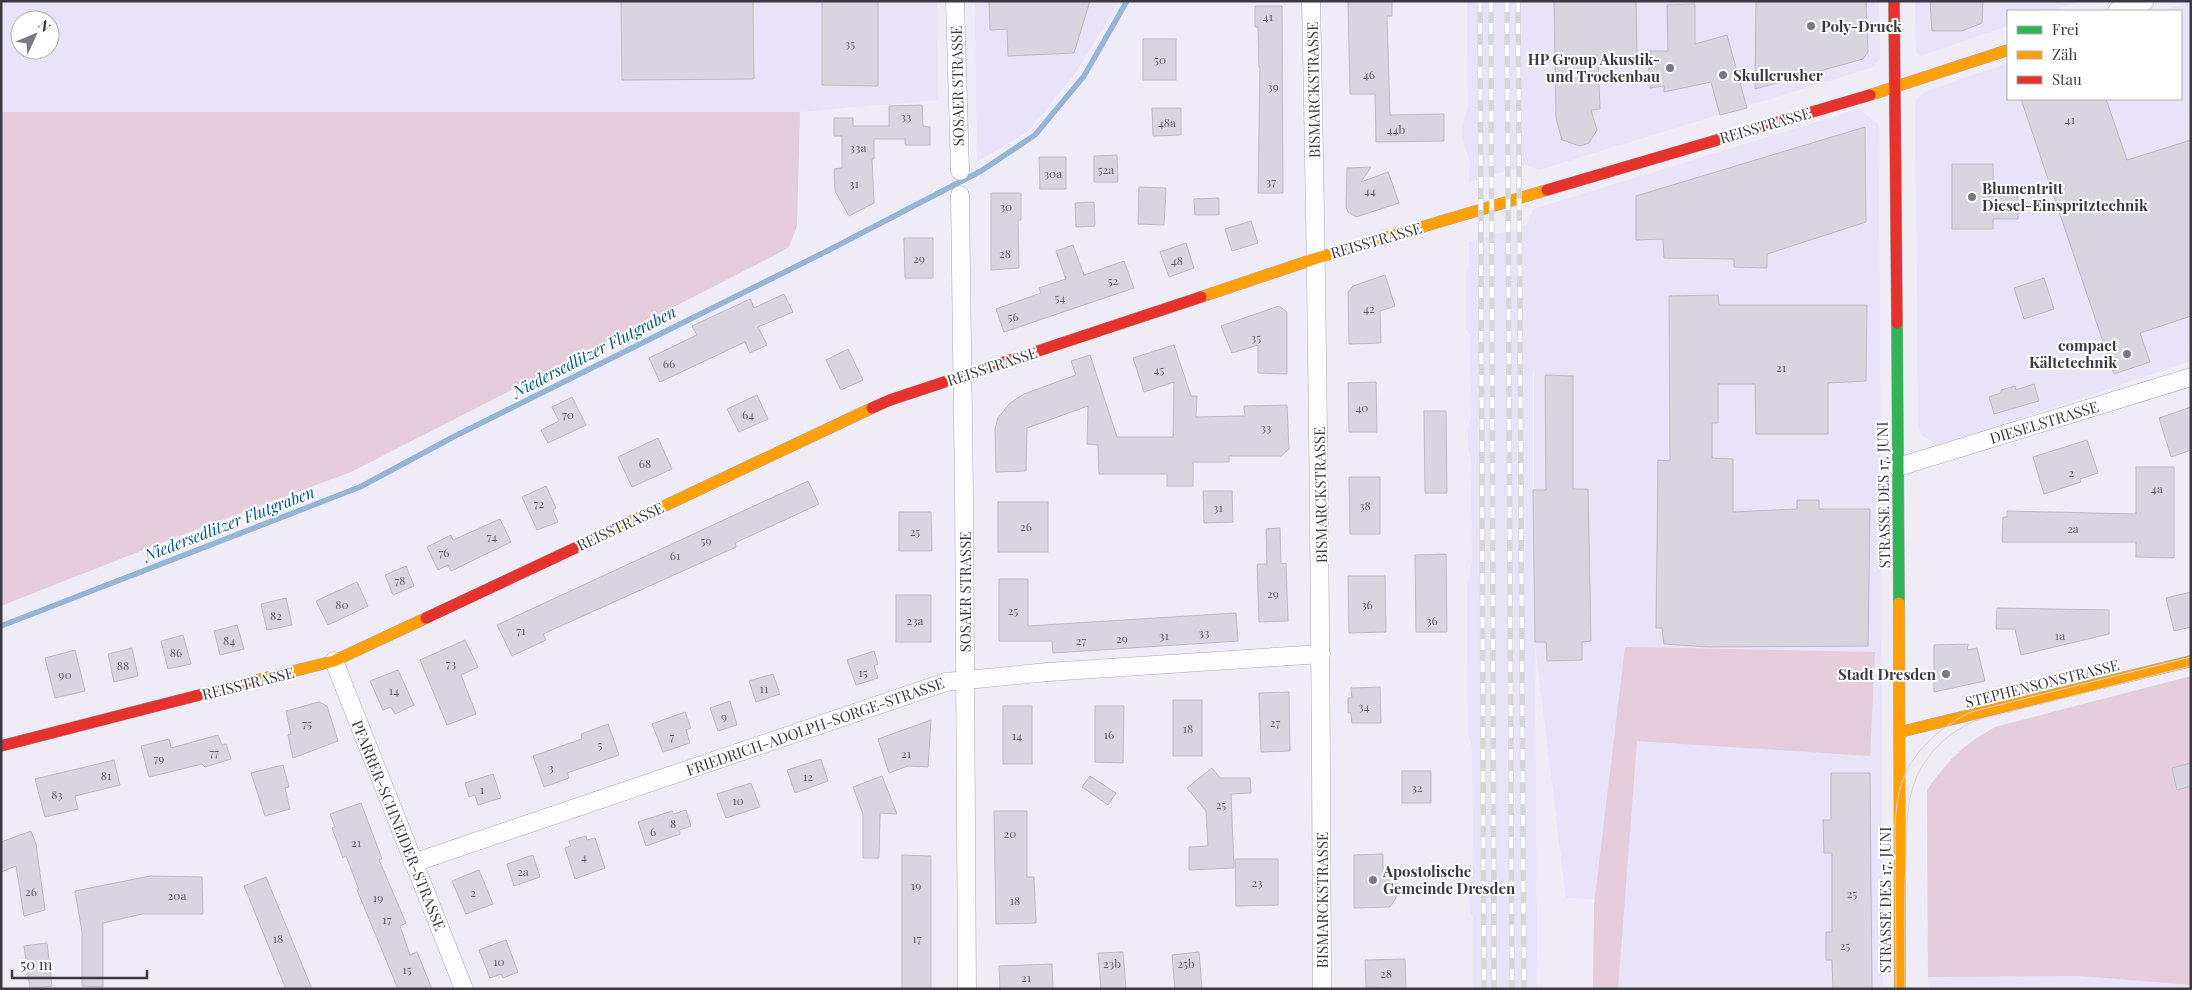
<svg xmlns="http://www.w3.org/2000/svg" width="2192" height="990" viewBox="0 0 2192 990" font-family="'Playfair Display',serif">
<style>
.built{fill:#e8e3f9;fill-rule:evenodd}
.green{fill:#e5cddc}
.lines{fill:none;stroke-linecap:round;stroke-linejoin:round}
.stream{stroke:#94b5d5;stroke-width:5.5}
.building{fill:#d9d5de;stroke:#beb9c2}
.street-casing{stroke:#aba8b2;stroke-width:19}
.fast-casing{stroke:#aba8b2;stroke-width:12}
.slow-casing{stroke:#aba8b2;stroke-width:12}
.jam-casing{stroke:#aba8b2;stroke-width:12}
.street{stroke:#fdfcfe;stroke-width:18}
.fast{stroke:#30b455;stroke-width:11}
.slow{stroke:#ff9f0a;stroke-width:11}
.jam{stroke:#e5322d;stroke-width:11}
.tram{stroke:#d6d6d9;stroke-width:1}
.rail-casing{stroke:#d6d6d9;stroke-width:5.5}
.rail{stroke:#fff;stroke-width:4;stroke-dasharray:11;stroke-linecap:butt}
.poi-dot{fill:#797781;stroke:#fff;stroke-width:2}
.labels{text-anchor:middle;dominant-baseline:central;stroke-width:4;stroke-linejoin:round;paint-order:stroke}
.number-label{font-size:12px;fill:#64616a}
.poi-label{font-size:15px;font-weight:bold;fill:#3a3842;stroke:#fff;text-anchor:start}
.street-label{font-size:15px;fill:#3a3842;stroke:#fff}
.water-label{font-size:16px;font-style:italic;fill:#005589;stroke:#fff}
</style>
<rect width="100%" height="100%" fill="#efecf7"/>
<g class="built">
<path d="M1,1H937L938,100L800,112H1ZM20,20H50V50H20Z"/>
<path d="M975,1H1120L1077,71L1029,131L977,162Z"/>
<path d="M1467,1H1879L1880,59L1871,68L1539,170L1526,165L1469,182L1470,163L1462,137V125L1468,108Z"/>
<path d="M1915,1H2080L2051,11H2008V26L1920,56L1916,52Z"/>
<path d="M2191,1V361L1940,446L1921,435L1918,427L1915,101L1924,92L2008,63V99H2181V11H2161Z"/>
<path d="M1859,109L1879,125L1883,989H1602V900L1566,898L1535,645L1537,989H1473V918L1470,913L1469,881L1473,874L1472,748L1468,733L1467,587L1472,562L1471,460L1468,447V428L1471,418L1470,336L1466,328V273L1469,264V242L1527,225L1533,209ZM1533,370H1534V554L1533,490Z"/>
<path d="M2080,976L2191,985V989H1929L1928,977Z"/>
</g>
<g class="green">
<path d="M1,112H800L797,226L789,247L775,255L351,472L166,541L1,606Z"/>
<path d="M1625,647L1875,652L1870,756L1637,741L1618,989H1593L1594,905Z"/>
<path d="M2191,676V985L2080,976L1928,977L1927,790C1948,760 1964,744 1995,727Z"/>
</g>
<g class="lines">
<path class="stream" d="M1,626L360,487L457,435L829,250L981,171L1035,135L1084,76L1127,1"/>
</g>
<g class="building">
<path d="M621,1H753L754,79L622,80Z"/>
<path d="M822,1H878V86L822,85Z"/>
<path d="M989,1H1090L1074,53L1008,56L1007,29L990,30Z"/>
<path d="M1348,1H1392V16H1387L1390,115L1444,114V141L1376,142L1375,94H1350Z"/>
<path d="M1554,1H1636L1637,58H1598L1600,109L1591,110L1597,130L1589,143L1580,146L1562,140L1556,118Z"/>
<path d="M1756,1H1866L1868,52L1863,59L1755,89Z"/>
<path d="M1930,1H1983L1982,23L1962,31H1932Z"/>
<path d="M1695,4V44L1727,35L1747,108L1720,115L1711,82L1664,92V86L1650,88L1648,51H1668L1667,5Z"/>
<path d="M1255,6H1282L1283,193H1258L1260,67H1259L1258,27H1255Z"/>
<rect x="1143" y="39" width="33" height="41"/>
<path d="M2021,99H2106L2127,160L2191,140V316L2140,333L2150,362L2114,374Z"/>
<path d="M922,105L923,126L930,127V145H905V139H874V159H872L874,203L849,216L835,191L834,169L842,168V136H834V118H853V126H889V106Z"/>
<path d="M1152,108H1181V135L1153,136Z"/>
<path d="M1865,127L1866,222L1767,254V268L1734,267V259L1664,258L1663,239L1636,240V196Z"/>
<path d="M1117,155L1118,182H1094V156Z"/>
<path d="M1039,157H1066V189H1040Z"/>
<path d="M1952,164H1993V192H2018V219H1993V229H1952Z"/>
<path d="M1371,167L1361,182L1388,172L1399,203L1356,217L1348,212L1346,207L1347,168Z"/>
<path d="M1139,187L1166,188L1164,225L1138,224Z"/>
<path d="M991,193H1021V220H1018L1019,268L991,270Z"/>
<path d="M1219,198V215H1195L1194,199Z"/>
<path d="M1094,202L1095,226L1076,227L1075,203Z"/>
<path d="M1251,221L1258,243L1232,251L1225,229Z"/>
<path d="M904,238H933V278H905Z"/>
<path d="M1186,243L1194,268L1169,277L1160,252Z"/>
<path d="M1073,245L1084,275L1124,261L1134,288L1004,332L996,309L1041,293L1039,288L1066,279L1056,251Z"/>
<path d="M1385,275L1395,306L1380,311L1381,343L1349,344L1348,292L1353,286Z"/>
<path d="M2044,278L2054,309L2024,319L2014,288Z"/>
<path d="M784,294L793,312L758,327L767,345L750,353L745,342L660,382L649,358L697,335L692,326L750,299L754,308Z"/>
<path d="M1718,295L1719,305H1867L1866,381L1828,383V434H1756L1755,384H1718V423H1712V458L1733,459V512L1797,509V500H1819V509H1870L1868,646L1708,647L1664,644L1662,628H1656L1658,460L1670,461L1669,296Z"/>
<path d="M1279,306L1287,312V374L1258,373V345L1232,353L1221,326Z"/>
<path d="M1174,345L1191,396H1197L1196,417L1245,416L1244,406L1287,405L1289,449L1281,456H1229V462H1193V486H1167V474H1099L1098,445L1087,444L1088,406L1027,428L1026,471L996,472L995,429L998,418L1010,403L1024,394L1076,375L1071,361L1090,355L1117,437H1173L1174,382L1144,392L1133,358Z"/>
<path d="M848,349L863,380L841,390L826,360Z"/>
<path d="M1545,375L1573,376V489H1588L1591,641L1582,642V660L1547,661L1546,642H1535L1533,490H1546Z"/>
<path d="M1376,382L1377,432H1349L1348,383Z"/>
<path d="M2034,384L2039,401L1994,414L1989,397L2001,393V390L2015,386L2016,390Z"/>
<path d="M757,395L768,419L739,432L727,409Z"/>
<path d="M572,397L586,425L548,443L541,430L559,421L552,407Z"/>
<path d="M2191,407V450L2171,457L2159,418Z"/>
<path d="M1424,411H1446L1447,493H1425Z"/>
<path d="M658,438L672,469L632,487L618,457Z"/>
<path d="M2087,440L2098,473L2080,479L2081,482L2044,494L2033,457Z"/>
<path d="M2136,467H2174V558L2136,557V542H2002L2003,517H2007V511L2136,514Z"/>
<path d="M1349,477H1380V534H1350Z"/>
<path d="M808,481L819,504L735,543L736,547L543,634L546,640L512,656L497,625Z"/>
<path d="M546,486L556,508L553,510L558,522L537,530L522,497Z"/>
<path d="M1203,491H1232L1233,522L1204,523Z"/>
<rect x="998" y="502" width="50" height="50"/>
<path d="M899,512H931L932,551H899Z"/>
<path d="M500,519L511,542L451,571L448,565L438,570L427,547L451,535L453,540Z"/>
<path d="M1280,528L1281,564L1286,563L1288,621L1259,622L1257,564H1267L1266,529Z"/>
<path d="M1446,554L1447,632H1416L1415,555Z"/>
<path d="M406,566L414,586L393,595L385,575Z"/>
<path d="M1348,576H1385L1386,632L1349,633Z"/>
<path d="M999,579H1028V626L1236,613L1238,641L1053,653L1052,641H999Z"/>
<path d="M357,582L368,606L328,625L316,601Z"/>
<path d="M2191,592V627L2174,631L2166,598Z"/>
<rect x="896" y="595" width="35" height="47"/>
<path d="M286,598L292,625L267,630L261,604Z"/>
<path d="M1997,608L2109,610V634L2021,655L2015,629H1996Z"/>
<path d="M237,625L244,649L220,655L214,631Z"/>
<path d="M183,635L191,664L168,669L161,641Z"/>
<path d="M465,640L478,667L461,675L476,714L447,725L420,660Z"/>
<path d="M1968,644L1967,650L1977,648L1985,681L1934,692V645Z"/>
<path d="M132,648L138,676L114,682L108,654Z"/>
<path d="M75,650L85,691L55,698L45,658Z"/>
<path d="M874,651L878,664L874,666L878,678L856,685L847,660Z"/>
<path d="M398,670L414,705L395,714L391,707L383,710L370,681Z"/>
<path d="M773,674L780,694L756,702L749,681Z"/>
<path d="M1380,687L1381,723H1352L1351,713H1348V698H1352L1351,688Z"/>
<path d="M1289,692L1290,751L1261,752L1259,693Z"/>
<rect x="1173" y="700" width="29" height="56"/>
<path d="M730,701L737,725L718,731L710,708Z"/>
<path d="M319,702L327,706L338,741L293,758L288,735L291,734L286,711Z"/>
<rect x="1003" y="706" width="29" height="58"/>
<path d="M1095,706H1124L1123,763L1095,762Z"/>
<path d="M685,712L691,728L686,730L690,743L663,752L652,724Z"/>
<path d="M931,720L928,767L908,766L889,773L878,739Z"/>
<path d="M608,724L619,755L567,773L569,778L544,787L533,756L582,739L581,734Z"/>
<path d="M218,735L222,745L226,744L231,759L205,767L202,764L149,777L141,746L169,739L171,748Z"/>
<path d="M821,759L828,781L795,793L787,770Z"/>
<path d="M114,760L120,785L75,796L78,809L45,817L35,779Z"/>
<path d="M2191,763V786L2177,790L2172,768Z"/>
<path d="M283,765L289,787L285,788L290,809L265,816L251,773Z"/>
<path d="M1212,768L1220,778H1250L1251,793L1231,794L1234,868L1189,870V847L1208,846L1206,811L1187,788Z"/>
<rect x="1402" y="771" width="29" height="32"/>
<path d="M1831,773H1870L1872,989H1833L1832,960H1826V932H1832V853H1824L1823,820H1831Z"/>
<path d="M493,774L501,798L478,805L475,795L469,797L465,783Z"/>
<path d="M882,776L897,814L880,813L879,858H863V814L853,787Z"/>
<path d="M1090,776L1116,793L1108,805L1082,787Z"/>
<path d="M751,783L760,807L726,818L717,794Z"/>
<path d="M361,803L382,859L379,860L406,923L400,926L410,955L417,952L432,989H398L357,890H359L346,856L343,858L332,828L335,827L330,814Z"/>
<path d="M686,810L691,826L679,830L680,834L646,846L638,822L672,811L674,814Z"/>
<path d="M994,811H1027V877H1034L1036,923L996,924Z"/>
<path d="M31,831L36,844L45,910L24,916L16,866L1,872V842Z"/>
<path d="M586,836L587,840L595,838L605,868L575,879L565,848L571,846L569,841Z"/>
<path d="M1383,854V867L1396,884V898L1390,907L1354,908V855Z"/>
<path d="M533,855L540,877L514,886L507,864Z"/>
<path d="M902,855L931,856V989H902Z"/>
<path d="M1235,859H1278V905L1236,906Z"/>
<path d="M479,870L493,904L466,914L452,881Z"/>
<path d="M150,876L202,877L203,914H142L103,923V987L82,986V932L75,891Z"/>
<path d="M266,877L312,989H286L244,886Z"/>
<path d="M506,940L518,972L503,978L501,974L490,978L479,950Z"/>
<path d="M47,943L52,986L30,989L24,946Z"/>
<path d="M1123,952L1126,989H1101L1098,953Z"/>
<path d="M1199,952L1202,989H1175L1172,955Z"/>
<path d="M1405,959L1406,989L1366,987L1365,960Z"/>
<path d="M1052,964L1053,989H1000L999,966Z"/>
</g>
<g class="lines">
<g class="street-casing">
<g id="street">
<path d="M955,1L960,171"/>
<path d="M1311,1C1318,330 1321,659 1322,989"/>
<path d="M2117,11L2145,1"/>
<path d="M960,195L964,495L967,989"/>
<path d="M1898,467L2191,377"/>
<path d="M334,661L464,989"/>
<path d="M413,863L946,682L1048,672L1321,654"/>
</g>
</g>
<g class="fast-casing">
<path id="fast" d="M1897,323L1899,603"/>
</g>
<g class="slow-casing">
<g id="slow">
<path d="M1870,95L2008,50"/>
<path d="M1201,297L1317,258L1547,190"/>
<path d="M607,533L872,408"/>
<path d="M1899,603L1900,989"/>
<path d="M246,683L334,661L426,618"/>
<path d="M1900,732L2191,661"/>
</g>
</g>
<g class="jam-casing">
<g id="jam">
<path d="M1894,1L1897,323"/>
<path d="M1547,190L1870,95"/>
<path d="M872,408L890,400L1201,297"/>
<path d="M426,618L607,533"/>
<path d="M1,746L246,683"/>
</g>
</g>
<use href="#street" class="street"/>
<use href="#fast" class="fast"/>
<use href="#slow" class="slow"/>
<use href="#jam" class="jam"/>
<g class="tram">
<path d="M1896,989L1895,824C1896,812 1897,798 1901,786C1910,753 1941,726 1971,712L2191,657"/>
<path d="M1905,989C1905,944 1904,899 1906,855C1907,827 1906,801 1917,776C1929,750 1950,732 1974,721L2191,666"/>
</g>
<g class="rail-casing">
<g id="rail">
<path d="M1480,1L1484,989"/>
<path d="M1491,1L1494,989"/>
<path d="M1507,1L1512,989"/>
<path d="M1518,1L1524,989"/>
</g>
</g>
<use href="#rail" class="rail"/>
</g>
<g class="poi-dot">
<circle cx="1811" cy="26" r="5"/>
<circle cx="1670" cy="68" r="5"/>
<circle cx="1723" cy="75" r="5"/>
<circle cx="1972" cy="197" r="5"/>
<circle cx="2127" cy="354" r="5"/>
<circle cx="1946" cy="674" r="5"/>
<circle cx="1373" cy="880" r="5"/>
</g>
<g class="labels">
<g class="number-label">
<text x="1268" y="16">41</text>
<text x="850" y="43">35</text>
<text x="1160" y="59">50</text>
<text x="1369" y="74">46</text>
<text x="1273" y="86">39</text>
<text x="906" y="116">33</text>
<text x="2070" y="119">41</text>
<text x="1167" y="122">48a</text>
<text x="1396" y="129">44b</text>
<text x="858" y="147">33a</text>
<text x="1106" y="169">52a</text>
<text x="1053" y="173">30a</text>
<text x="1271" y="181">37</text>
<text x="854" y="183">31</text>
<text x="1370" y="190">44</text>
<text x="1006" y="206">30</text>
<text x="1005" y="253">28</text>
<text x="919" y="258">29</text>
<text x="1177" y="260">48</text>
<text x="1113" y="280">52</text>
<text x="1060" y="297">54</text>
<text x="1369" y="308">42</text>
<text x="1013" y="316">56</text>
<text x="1256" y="337">35</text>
<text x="669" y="363">66</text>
<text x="1781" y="367">21</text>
<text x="1159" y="369">45</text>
<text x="1362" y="407">40</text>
<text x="568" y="414">70</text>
<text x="748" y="414">64</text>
<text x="1266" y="427">33</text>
<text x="645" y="463">68</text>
<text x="2071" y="472">2</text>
<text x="2157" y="488">4a</text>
<text x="539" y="503">72</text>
<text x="1365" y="505">38</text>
<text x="1218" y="507">31</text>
<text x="1026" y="526">26</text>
<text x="2073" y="528">2a</text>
<text x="915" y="531">25</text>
<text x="492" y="536">74</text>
<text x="706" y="540">59</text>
<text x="444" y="552">76</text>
<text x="675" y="555">61</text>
<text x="400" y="580">78</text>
<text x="1273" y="593">29</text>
<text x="342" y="604">80</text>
<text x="1367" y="604">36</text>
<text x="1013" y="610">25</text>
<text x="276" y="615">82</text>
<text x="915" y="620">23a</text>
<text x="1432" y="620">36</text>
<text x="521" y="630">71</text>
<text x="1204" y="632">33</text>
<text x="1164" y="635">31</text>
<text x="2060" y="635">1a</text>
<text x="1122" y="638">29</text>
<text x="229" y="640">84</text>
<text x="1081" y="640">27</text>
<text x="176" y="652">86</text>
<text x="451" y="663">73</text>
<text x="123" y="665">88</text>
<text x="863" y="672">15</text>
<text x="65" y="674">90</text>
<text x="764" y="688">11</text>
<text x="394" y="690">14</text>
<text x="1364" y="706">34</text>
<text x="724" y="716">9</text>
<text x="1275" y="722">27</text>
<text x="307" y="723">75</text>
<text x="1188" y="728">18</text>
<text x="1109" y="734">16</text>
<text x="1017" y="735">14</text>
<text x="672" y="736">7</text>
<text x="600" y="744">5</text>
<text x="214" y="752">77</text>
<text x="906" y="753">21</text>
<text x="159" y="758">79</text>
<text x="551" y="767">3</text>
<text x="106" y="775">81</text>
<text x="808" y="776">12</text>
<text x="1417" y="787">32</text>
<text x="482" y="789">1</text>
<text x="57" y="794">83</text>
<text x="738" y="800">10</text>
<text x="1221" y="804">25</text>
<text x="673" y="823">8</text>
<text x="653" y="831">6</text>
<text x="1010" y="833">20</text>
<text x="356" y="842">21</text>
<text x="584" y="856">4</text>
<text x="523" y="871">2a</text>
<text x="1257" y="882">23</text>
<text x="916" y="885">19</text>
<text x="31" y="891">26</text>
<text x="473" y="892">2</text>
<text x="1852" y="893">25</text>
<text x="177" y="895">20a</text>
<text x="378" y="897">19</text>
<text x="1015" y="900">18</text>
<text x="387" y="919">17</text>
<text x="278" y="938">18</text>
<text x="917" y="938">17</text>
<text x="1845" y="945">25</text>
<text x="499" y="961">10</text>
<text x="1112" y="963">23b</text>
<text x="1186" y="963">25b</text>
<text x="407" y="969">15</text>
<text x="1386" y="973">28</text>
<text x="1026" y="977">21</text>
</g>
<g class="poi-label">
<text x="1821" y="26">Poly-Druck</text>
<text x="1660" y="59" text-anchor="end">HP Group Akustik-<tspan x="1660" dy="17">und Trockenbau</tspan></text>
<text x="1733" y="75">Skullcrusher</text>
<text x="1982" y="188">Blumentritt<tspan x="1982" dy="17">Diesel-Einspritztechnik</tspan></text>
<text x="2117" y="345" text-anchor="end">compact<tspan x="2117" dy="17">Kältetechnik</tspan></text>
<text x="1936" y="674" text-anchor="end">Stadt Dresden</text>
<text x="1383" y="871">Apostolische<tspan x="1383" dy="17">Gemeinde Dresden</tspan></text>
</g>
<g class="street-label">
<text transform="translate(957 86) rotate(-91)">SOSAER STRASSE</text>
<text transform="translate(1313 90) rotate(-91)">BISMARCKSTRASSE</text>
<text transform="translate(1765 125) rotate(-16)">REISSTRASSE</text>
<text transform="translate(1376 240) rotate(-16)">REISSTRASSE</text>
<text transform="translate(992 366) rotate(-18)">REISSTRASSE</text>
<text transform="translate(2044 422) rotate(-17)">DIESELSTRASSE</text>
<text transform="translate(1320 495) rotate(-91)">BISMARCKSTRASSE</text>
<text transform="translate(1883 495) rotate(-91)">STRASSE DES 17. JUNI</text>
<text transform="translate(620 526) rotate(-25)">REISSTRASSE</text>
<text transform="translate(965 592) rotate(-90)">SOSAER STRASSE</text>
<text transform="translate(248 683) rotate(-14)">REISSTRASSE</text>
<text transform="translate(2042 683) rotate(-14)">STEPHENSONSTRASSE</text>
<text transform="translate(815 726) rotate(-19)">FRIEDRICH-ADOLPH-SORGE-STRASSE</text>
<text transform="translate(399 825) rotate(68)">PFARRER-SCHNEIDER-STRASSE</text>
<text transform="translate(1322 900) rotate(-90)">BISMARCKSTRASSE</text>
<text transform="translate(1885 900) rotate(-90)">STRASSE DES 17. JUNI</text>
</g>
<g class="water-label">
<text transform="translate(594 351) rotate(-27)">Niedersedlitzer Flutgraben</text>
<text transform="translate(229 523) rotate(-21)">Niedersedlitzer Flutgraben</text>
</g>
</g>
<rect width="2192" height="990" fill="none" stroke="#3a3842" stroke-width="5"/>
<rect x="2007" y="10" width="175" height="90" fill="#ffffff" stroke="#b0afb3"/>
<rect x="2017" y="26" width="25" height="8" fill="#30b455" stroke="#b0afb3"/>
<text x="2052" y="35" font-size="15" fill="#3a3842">Frei</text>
<rect x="2017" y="51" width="25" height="8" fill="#ff9f0a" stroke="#b0afb3"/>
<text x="2052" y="60" font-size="15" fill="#3a3842">Zäh</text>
<rect x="2017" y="76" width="25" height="8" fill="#e5322d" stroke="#b0afb3"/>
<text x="2052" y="85" font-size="15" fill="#3a3842">Stau</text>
<g transform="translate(35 35) rotate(46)"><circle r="24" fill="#ffffff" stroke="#b0afb3"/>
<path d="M0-4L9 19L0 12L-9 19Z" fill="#797781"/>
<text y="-8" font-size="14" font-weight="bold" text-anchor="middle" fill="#3a3842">N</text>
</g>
<path d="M12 970v8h135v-8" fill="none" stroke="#3a3842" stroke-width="2.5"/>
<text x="20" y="970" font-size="15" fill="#3a3842" stroke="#ffffff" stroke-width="4" paint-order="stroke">50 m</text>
</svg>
